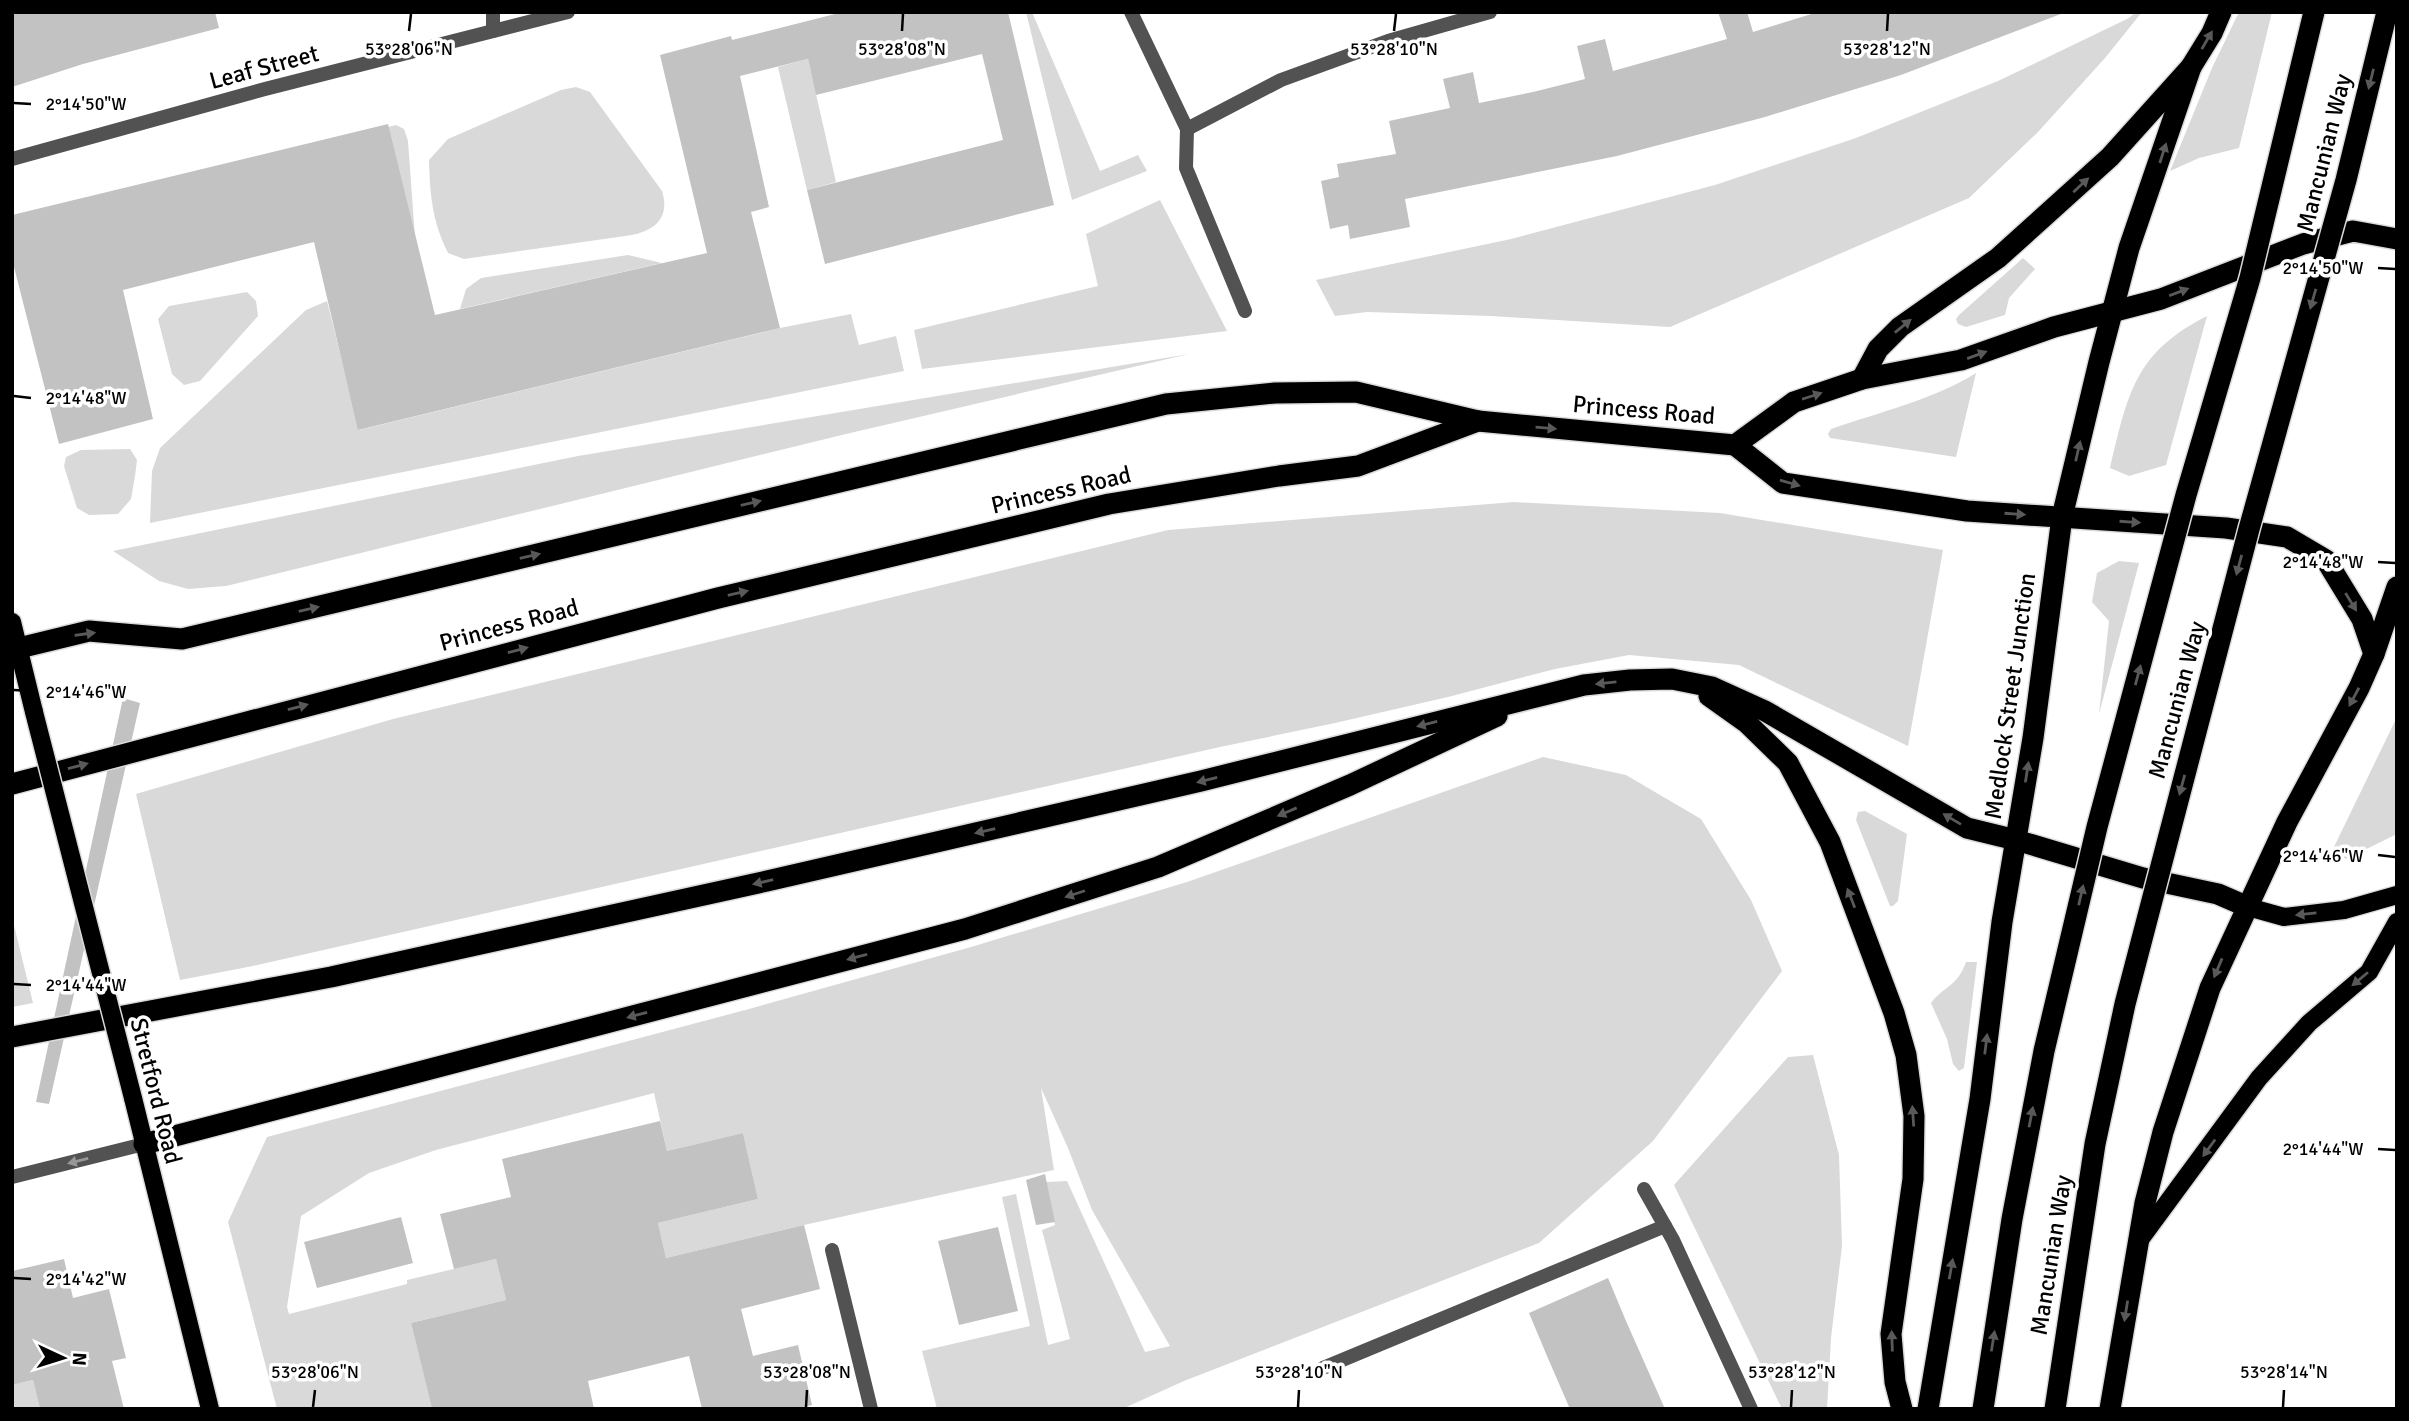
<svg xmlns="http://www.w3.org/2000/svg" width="2409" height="1421" viewBox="0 0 2409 1421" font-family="Signika,sans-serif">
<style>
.green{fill:#d9d9d9}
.building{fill:#c2c2c2}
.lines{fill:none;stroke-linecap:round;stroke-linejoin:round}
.primary-casing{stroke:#dbdbdb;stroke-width:21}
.highway-casing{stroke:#dbdbdb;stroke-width:24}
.lane{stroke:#525252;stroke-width:14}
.street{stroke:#525252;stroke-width:14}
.primary{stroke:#000;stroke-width:18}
.highway{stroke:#000;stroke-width:21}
.primary-bridge-casing{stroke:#dbdbdb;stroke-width:21;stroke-linecap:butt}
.highway-bridge-casing{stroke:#dbdbdb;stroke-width:24;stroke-linecap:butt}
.primary-bridge{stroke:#000;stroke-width:18}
.highway-bridge{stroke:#000;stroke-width:21}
.oneway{fill:#595959}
.oneway2{fill:#979797}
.ticks{fill:none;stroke:#000;stroke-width:2.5}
.labels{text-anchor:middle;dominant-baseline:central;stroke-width:7;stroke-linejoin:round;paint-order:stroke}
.street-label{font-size:24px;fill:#000;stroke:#fff}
.ticks-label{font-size:18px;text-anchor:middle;fill:#000;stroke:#fff;stroke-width:7;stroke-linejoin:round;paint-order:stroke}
</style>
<rect width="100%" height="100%" fill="#fff"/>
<g class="green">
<path d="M1026,12H1032L1100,171L1138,155L1147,171L1072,200Z"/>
<path d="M2136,12H2142L2105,58L2038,132L1969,198L1670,327L1491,316L1367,312L1335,316L1316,280L1511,239L1715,185L1856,138L1998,81L2129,18Z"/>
<path d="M2239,12H2272L2239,148L2199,158L2170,171L2212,68Z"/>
<path d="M808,59L836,182L807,190L778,67Z"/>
<path d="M576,87L590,92L662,191C670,217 656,230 632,235L464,259L448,253C432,221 430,195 429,160L448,139L561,90Z"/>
<path d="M396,125L404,129L408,141L415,237L388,127Z"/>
<path d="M1160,200L1227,331L922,369L914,330L1098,286L1086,234Z"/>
<path d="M628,255L662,263L460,309L466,289L481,278Z"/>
<path d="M2023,258L2035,269L2009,298L2005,315L1966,327L1958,324L1956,319L1959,315Z"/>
<path d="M247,292L256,301L258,316L200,381L184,385L172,374L158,319L169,306Z"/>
<path d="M327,301L359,430L780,328L851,314L859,345L896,336L904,371L150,523L152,471L160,448L306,310Z"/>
<path d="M2207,316L2166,465L2129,476L2110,468C2128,394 2134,353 2207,316Z"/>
<path d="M1189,354L846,434L226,586L188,589L159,581L113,551L578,456Z"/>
<path d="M1976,373L1956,457L1830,438L1828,434L1831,429C1877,413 1935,399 1976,373Z"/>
<path d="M130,449L137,460L135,476L131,499L118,514L89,515L77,508L64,466L66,457L81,450Z"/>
<path d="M1514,502L1720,513L1943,550L1908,746L1739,665L1629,655L1555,669L1448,697L1335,723L1220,747L253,966L180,980L136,794L393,719L1168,530Z"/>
<path d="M2119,561L2139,563L2099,714L2109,621L2092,602L2097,573Z"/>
<path d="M2397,717V834L2346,859L2332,851Z"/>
<path d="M1543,757L1626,775L1701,819L1751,900L1782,971L1653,1141L1539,1243L1184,1381L1122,1409H937L922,1351L1030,1326L1002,1197L1016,1194L1048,1345L1070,1339L1042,1230L1055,1225L1046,1182L1067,1181L1145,1352L1170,1346L1092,1210L1068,1148L1041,1088L1054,1170L804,1225L666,1258L658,1223L758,1199L743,1133L667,1151L654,1093L436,1150L369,1173L301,1216L287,1307L289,1314L407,1284V1280L496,1259L506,1300L411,1323L432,1409H277L228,1222L267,1137L749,1009L971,947L1187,882Z"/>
<path d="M1865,811L1907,834L1898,901L1893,906H1890L1856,820L1858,812Z"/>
<path d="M12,917L33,1003L12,1007Z"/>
<path d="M1966,962H1977L1964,1068L1959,1071L1953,1064L1947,1039L1931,1003C1945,985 1957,987 1966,962Z"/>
<path d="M1813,1055L1839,1155L1842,1246L1831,1338L1827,1409H1782L1674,1185L1788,1057Z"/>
<path d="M33,1380L40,1409H12V1385Z"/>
</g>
<g class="building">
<path d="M12,12H215L219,28L83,64L12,87Z"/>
<path d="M843,12H1008L1054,205L825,264L807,190L1003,140L982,54L816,95L808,59L740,76L769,207L751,212L780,328L358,430L314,242L123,290L153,419L59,444L12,259V215L388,124L435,315L707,253L660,55L731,36L732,40Z"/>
<path d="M1718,12H1747L1753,32L1818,12H2066L1901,75L1765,117L1617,156L1405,199L1410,227L1350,239L1348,225L1330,229L1321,181L1339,177L1337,164L1396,154L1389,121L1450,108L1443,79L1473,72L1479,103L1533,92L1585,79L1577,46L1605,39L1613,71L1727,39Z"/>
<path d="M123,698L140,703L49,1104L36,1102Z"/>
<path d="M660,1121L667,1151L743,1133L758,1199L658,1223L666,1258L804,1225L820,1289L741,1309L753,1356L798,1345L812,1405L797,1409H702L689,1356L588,1381L594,1409H432L411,1323L506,1300L496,1259L454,1269L440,1214L511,1197L502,1159Z"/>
<path d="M1045,1174L1055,1222L1036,1225L1026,1180Z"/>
<path d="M401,1217L413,1263L317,1288L304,1242Z"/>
<path d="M998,1227L1018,1311L959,1325L938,1241Z"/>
<path d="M64,1259L73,1298L109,1289L126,1358L112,1361L124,1409H40L33,1380L12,1385V1271Z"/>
<path d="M1608,1278L1626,1321L1665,1409H1570L1547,1356L1529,1313Z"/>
</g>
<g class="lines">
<g class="primary-casing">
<g id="primary">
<path d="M12,622L34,712"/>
<path d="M2248,907L2284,917L2344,910L2397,895"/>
<path d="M133,1098L210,1409"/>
<path d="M2139,1241L2259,1078L2309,1023L2369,972L2397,922"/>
</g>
</g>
<g class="highway-casing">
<g id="highway">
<path d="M1862,379L1878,349L1900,327L1998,258L2110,157L2191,67L2212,33L2221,12"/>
<path d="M1735,445L1783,483L1967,511L2226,528L2287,537L2326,560L2362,619L2374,654"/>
<path d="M19,648L89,631L182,639L1166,404L1275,393L1356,392L1478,421"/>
<path d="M1709,696L1747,723L1788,763L1830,842L1894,1013L1906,1055L1914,1116L1913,1179L1891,1334L1895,1382L1902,1409"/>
<path d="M12,784L718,598L1109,504L1279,476L1358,466L1478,421L1735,445L1794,402L1862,379L1961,360L2054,327L2161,299L2303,244L2353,231L2397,239"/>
<path d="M12,1037L331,977L767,881L1201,781L1584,685L1630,680L1672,679L1712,687L1765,711L1967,828L2016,840L2143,878L2218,894L2248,907"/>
<path d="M144,1144L965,929L1158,867L1350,785L1497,716"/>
<path d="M1928,1409L1980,1099L2002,922L2033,738L2062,517L2099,362L2129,248L2191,67"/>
<path d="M2110,1409L2145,1203L2163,1132L2210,988L2287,822L2359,688L2374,654L2397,587"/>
</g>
</g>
<g class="lane">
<path d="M832,1250L871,1409"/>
<path d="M1323,1368L1665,1226"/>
</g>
<g class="street">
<path d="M493,12V31"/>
<path d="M1131,12L1187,129L1186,168L1245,311"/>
<path d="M1187,129L1281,80L1388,41L1490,12"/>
<path d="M12,159L265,89L568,12"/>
<path d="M12,1177L144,1144"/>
<path d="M1644,1189L1673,1240L1751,1409"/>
</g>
<use href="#primary" class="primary"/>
<use href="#highway" class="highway"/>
<g class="primary-bridge-casing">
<path id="primary-bridge" d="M34,712L133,1098"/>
</g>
<g class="highway-bridge-casing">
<g id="highway-bridge">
<path d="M1983,1409L2012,1219L2044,1051L2097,827L2186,495L2250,278L2314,12"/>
<path d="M2055,1409L2095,1144L2125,1004L2249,529L2346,180L2387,12"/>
</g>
</g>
<use href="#primary-bridge" class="primary-bridge"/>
<use href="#highway-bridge" class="highway-bridge"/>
</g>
<defs><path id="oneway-solid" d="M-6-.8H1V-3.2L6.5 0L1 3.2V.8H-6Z" transform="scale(1.75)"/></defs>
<g class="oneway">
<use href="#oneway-solid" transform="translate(2207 40) rotate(-60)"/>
<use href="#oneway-solid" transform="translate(2371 79) rotate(104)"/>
<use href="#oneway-solid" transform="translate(2163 153) rotate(-72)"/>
<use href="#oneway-solid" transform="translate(2081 185) rotate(-43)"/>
<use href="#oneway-solid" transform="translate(2179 292) rotate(-21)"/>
<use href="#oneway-solid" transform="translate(2313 299) rotate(106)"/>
<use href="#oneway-solid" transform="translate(1903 326) rotate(-39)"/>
<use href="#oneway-solid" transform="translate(1977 355) rotate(-20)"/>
<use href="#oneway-solid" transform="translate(1812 396) rotate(-18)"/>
<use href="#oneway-solid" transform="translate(1546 428) rotate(5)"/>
<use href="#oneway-solid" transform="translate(2078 451) rotate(-77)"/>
<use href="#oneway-solid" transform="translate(1790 483) rotate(16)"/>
<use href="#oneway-solid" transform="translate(751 503) rotate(-13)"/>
<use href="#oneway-solid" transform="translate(2015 514) rotate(4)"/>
<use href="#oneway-solid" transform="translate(2130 522) rotate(4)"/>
<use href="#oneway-solid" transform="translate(530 556) rotate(-13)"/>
<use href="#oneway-solid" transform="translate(2239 565) rotate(105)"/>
<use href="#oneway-solid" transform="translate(738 593) rotate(-13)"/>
<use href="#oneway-solid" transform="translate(2351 602) rotate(58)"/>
<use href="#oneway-solid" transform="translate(309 609) rotate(-13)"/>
<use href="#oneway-solid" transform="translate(85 634) rotate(-8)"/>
<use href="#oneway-solid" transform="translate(518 650) rotate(-15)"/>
<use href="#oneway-solid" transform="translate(2138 675) rotate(-75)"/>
<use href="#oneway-solid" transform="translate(1606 683) rotate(174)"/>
<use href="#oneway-solid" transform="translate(2354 697) rotate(118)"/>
<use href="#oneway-solid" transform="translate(298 707) rotate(-15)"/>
<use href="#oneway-solid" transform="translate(1427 724) rotate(166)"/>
<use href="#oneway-solid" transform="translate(78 766) rotate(-15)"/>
<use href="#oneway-solid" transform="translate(2027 772) rotate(-81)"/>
<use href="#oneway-solid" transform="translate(1207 780) rotate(166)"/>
<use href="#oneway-solid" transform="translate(2182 785) rotate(105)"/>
<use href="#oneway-solid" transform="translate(1287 812) rotate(157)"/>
<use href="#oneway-solid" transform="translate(1952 819) rotate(-149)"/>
<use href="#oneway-solid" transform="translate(985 831) rotate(167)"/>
<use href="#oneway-solid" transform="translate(763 882) rotate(167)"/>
<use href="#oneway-solid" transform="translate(1075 894) rotate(162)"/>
<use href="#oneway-solid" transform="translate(2081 895) rotate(-77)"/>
<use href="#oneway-solid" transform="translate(1851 898) rotate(-111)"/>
<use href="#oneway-solid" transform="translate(2306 914) rotate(174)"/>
<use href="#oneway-solid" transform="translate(857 957) rotate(165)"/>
<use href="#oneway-solid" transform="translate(2218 968) rotate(113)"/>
<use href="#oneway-solid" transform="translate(2360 979) rotate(140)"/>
<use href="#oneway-solid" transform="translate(637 1015) rotate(165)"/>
<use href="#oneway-solid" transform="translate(1986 1044) rotate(-83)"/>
<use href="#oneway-solid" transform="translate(1913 1116) rotate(-94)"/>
<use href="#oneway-solid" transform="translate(2031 1117) rotate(-79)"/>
<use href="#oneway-solid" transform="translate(2209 1148) rotate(126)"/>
<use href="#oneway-solid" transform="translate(1951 1269) rotate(-80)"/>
<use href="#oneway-solid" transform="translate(2126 1311) rotate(99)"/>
<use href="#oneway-solid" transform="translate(1892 1341) rotate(-92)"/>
<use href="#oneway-solid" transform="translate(1993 1341) rotate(-81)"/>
</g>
<use class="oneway2" href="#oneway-solid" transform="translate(78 1161) rotate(166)"/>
<path class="ticks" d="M409,31L411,14M902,31L903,14M1394,31L1396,14M1887,31L1888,14M14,103L31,104M2378,268L2395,269M14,396L31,398M2378,562L2395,563M14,690L31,691M2378,855L2395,857M14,984L31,985M2378,1149L2395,1150M14,1278L31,1279M313,1407L315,1390M806,1407L807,1390M1298,1407L1299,1390M1791,1407L1792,1390M2283,1407L2284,1390"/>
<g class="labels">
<g class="street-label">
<text transform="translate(264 67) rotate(-15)">Leaf Street</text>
<text transform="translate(2324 153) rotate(-76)">Mancunian Way</text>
<text transform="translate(1644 410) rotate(5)">Princess Road</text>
<text transform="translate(1061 490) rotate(-13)">Princess Road</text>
<text transform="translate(509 625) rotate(-15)">Princess Road</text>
<text transform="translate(2010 696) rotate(-82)">Medlock Street Junction</text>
<text transform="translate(2177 700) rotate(-75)">Mancunian Way</text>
<text transform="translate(156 1091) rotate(76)">Stretford Road</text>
<text transform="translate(2051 1255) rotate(-81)">Mancunian Way</text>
</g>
</g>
<g class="ticks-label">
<text x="409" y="55">53°28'06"N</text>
<text x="902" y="55">53°28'08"N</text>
<text x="1394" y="55">53°28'10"N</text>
<text x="1887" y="55">53°28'12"N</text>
<text x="86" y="110">2°14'50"W</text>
<text x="2323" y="274">2°14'50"W</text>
<text x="86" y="404">2°14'48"W</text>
<text x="2323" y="568">2°14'48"W</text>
<text x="86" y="698">2°14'46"W</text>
<text x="2323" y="862">2°14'46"W</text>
<text x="86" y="991">2°14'44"W</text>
<text x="2323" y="1155">2°14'44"W</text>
<text x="86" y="1285">2°14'42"W</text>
<text x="315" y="1378">53°28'06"N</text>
<text x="807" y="1378">53°28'08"N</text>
<text x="1299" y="1378">53°28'10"N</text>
<text x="1792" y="1378">53°28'12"N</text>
<text x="2284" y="1378">53°28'14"N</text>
</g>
<rect width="2409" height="1421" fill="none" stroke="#000000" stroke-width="28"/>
<g transform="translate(63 1358) rotate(94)" stroke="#ffffff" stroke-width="5" paint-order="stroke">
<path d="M0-5L12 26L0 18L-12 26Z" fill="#000000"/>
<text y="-10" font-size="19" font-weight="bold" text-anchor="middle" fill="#000000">N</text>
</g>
</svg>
